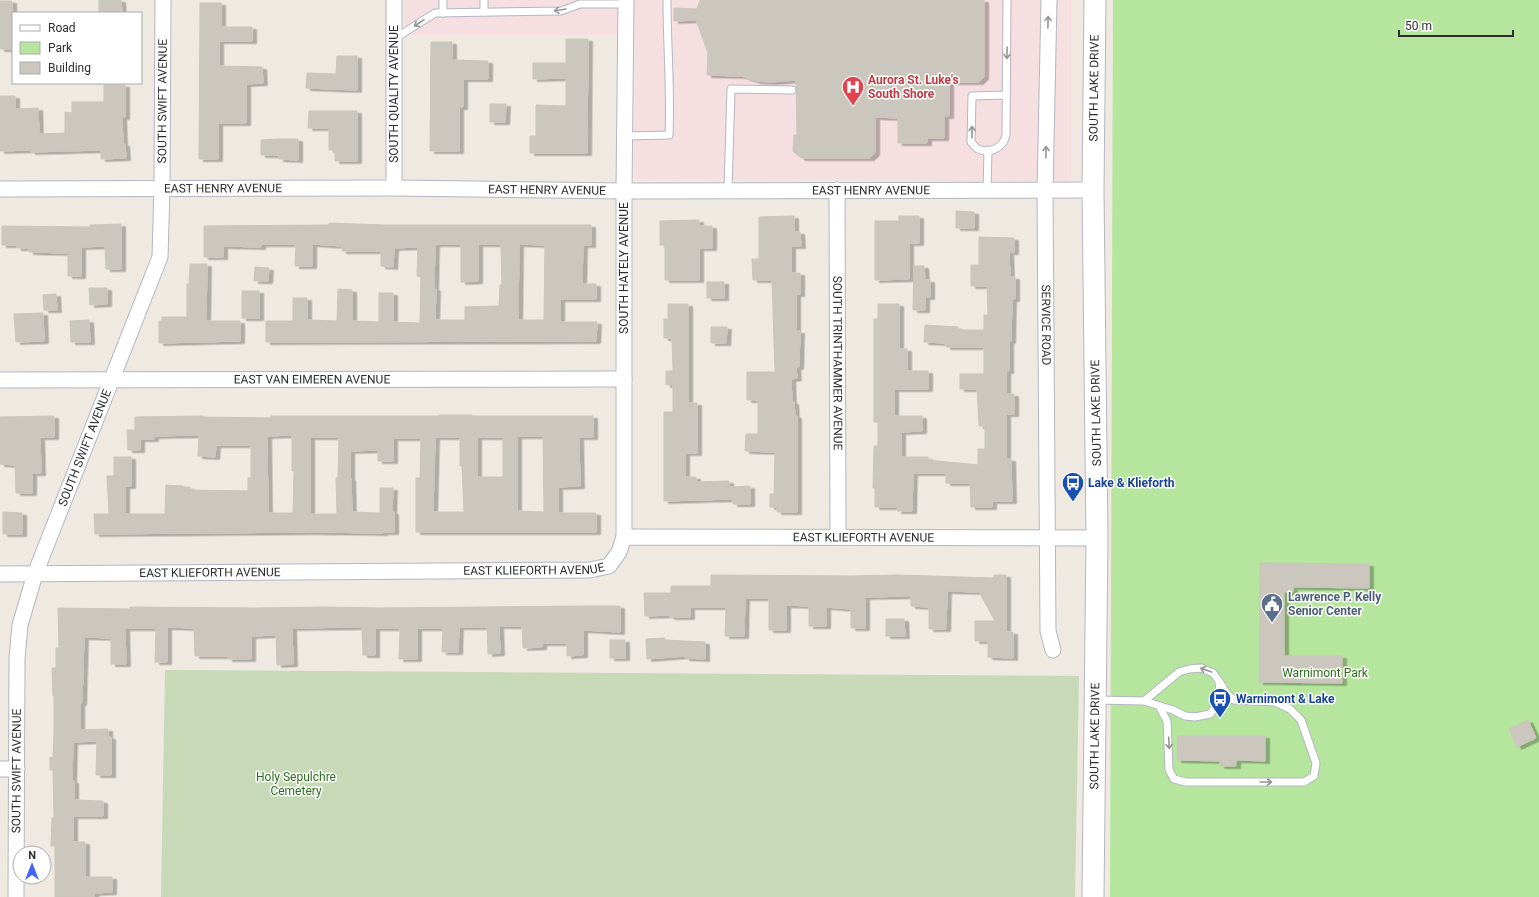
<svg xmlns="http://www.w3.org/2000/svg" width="1539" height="897" viewBox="0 0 1539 897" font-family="Roboto,sans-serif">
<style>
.medical{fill:#f5dfe0}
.green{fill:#b6e59e}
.cemetery{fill:#c8d9b8}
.building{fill:#cbc7bf;stroke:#cbc5ba;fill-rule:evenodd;filter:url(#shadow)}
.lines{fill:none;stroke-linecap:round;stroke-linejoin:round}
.lane-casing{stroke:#b4b7c1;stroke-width:9}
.street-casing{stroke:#b4b7c1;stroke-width:17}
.secondary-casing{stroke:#b4b7c1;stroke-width:23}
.lane{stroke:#fff;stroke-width:7}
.street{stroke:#fff;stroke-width:15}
.secondary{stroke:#fff;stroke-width:21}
.oneway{stroke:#969696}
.labels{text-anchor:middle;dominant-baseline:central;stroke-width:3;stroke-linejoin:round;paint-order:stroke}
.health-label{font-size:12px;font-weight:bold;fill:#be3a42;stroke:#fff;text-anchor:start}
.street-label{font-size:12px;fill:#2e2e2e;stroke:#fff}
.transit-label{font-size:12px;font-weight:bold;fill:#164399;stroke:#fff;text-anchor:start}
.service-label{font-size:12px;font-weight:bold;fill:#4e5e75;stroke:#fff;text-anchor:start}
.park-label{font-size:12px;fill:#2c6e1b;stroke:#fff}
</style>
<defs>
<filter id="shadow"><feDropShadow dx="4.5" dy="2.5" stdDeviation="0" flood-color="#0004"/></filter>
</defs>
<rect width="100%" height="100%" fill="#efe9e1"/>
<path class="medical" d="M405,0H1071V181L634,179L635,35H405Z"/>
<path class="green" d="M1113,0H1539V897H1110Z"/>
<path class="cemetery" d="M165,670L1079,676L1075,897H161Z"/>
<g class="building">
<path d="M99,0H121L122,13H99Z"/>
<path d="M700,0H984V77L979,82H949V116H944V138H927V143H898V118L875,117V153L870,158H801L793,151L794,135H797L796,80L771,82L756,81L741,76L707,75L708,53L696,20L674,21V8L697,9Z"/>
<path d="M0,1H12L13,49H0Z"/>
<path d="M200,3H221V27H252V41H219V66L262,67L263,83L246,84V123H218V159H199Z"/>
<path d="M566,39H588L587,153H530V136H536V105L566,106V78L533,79V63H566Z"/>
<path d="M431,42H452V60L488,61V79H463V107H459V151H430Z"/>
<path d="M337,56H357V90L306,88L307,73L336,74Z"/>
<path d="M104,85H125V117H122L123,144H125L126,158L101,159V150L31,152V150L0,151V96H15V109L38,108L39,134L65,133V112L72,113V102H104Z"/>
<path d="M490,104H506L505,122H490Z"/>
<path d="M309,111H357V161H335V150H329V128H308Z"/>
<path d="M279,139H298V160L279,159V155H261V140Z"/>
<path d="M956,211L974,212V228H956Z"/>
<path d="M794,216V232H800L801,246H791V273H800V294H796V331H800L799,367H796L797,378L791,379L792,402H794L795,416H797V512H777V507H770V494H774L775,452L745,451L746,434H758V400H747V372H775L772,280H753L752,259H759V217Z"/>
<path d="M899,216H919V243H909V279L875,280V221H899Z"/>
<path d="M699,220V226H712V248H699V280H665V245H660V221Z"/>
<path d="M329,223L384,225H591V245H583L582,284H596V299H560V322H597L596,341L266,342V321H293V298H307V320L337,321L338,289L352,290V321L379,322V293H393V322L420,323L421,277L417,276L418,247L394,248L393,267L381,266V251H342V246L312,244V266H295L296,244H261V247L223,246V257H204V226L329,225ZM435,244H461V282L478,281V244H501L502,285H500L499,306L465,307V320H435L436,289L434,288ZM519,244L545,245L544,320H518Z"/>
<path d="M121,224V269H106L105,246L81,247V276H68V253L29,252V248H17V245H2V226L90,227V225Z"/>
<path d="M979,237L1014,238V252H1009L1010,277H1015V299H1012L1011,341H1009V371H1006V394H1014V414H1006V459H1011L1012,501H992V507H971L970,483H946V473H913L912,511H897L898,507H875V488H873L874,446H878V422H874V319H878V304H899V349H907V371H928V389H894V416H922V431L901,432V457H928V460L978,465V449H985V426H979L977,389H960V374H984V347H946V343L924,342L925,325L958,327V330H984V315H988L987,286H971V265H979Z"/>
<path d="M190,264H207L206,321H240V341L159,343V321H162V317H187V284H189Z"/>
<path d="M914,266H924L925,280H930V297H925V310H913Z"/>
<path d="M255,267L269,268L268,281H254Z"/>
<rect x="707" y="282" width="17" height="16"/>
<path d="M89,288H107V304L90,305Z"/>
<rect x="242" y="291" width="17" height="27"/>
<path d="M56,294L57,310H44L43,295Z"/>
<path d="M668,304H688V403H697V453H685V477H696V482L729,481V487L750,486V504H733V499L664,501V412H673V384L666,385V371H673L672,338H664V319H668Z"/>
<path d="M43,313L44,341L16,342L14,314Z"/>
<path d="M89,320L90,342H71L70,321Z"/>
<path d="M711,327H727L726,343H711Z"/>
<path d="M439,415H472V416H593V437H579L580,486L558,487V513H596V532H416V478H420L421,438H393V461H378V450L350,451V478H351L352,512L380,513V488H393L392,512H394V532H383V533L313,532L95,534L94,514H109L107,476H114V457H131V486H125V514H165L166,485L183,486V487H190V490L248,491V478H251V445H216L215,457L198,456L199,435L154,436V439H140V450H128L127,430H135V417L203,416V417L271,418V416H439ZM292,435V471H294L293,513H268L267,436ZM517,436H543L544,512L517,511ZM310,437H339L338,478H336L337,514H310ZM435,437H460V466H462L464,512H433ZM477,437H503V477H477Z"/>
<path d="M54,416V437H40L41,473H32V493H16L15,465L0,464V417Z"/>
<path d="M3,512L22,513V534H3Z"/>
<path d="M1260,563L1369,564V588L1293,587V592H1284V656H1342V683L1259,682Z"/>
<path d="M711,575L851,576L897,575L994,578V575H1006V632H1013V658L988,657V641H975V621H995L979,592L947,591L946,629H929V607L911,606V596L865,597V628H851V609L826,607V626H809V606L786,605V630H769V598H745L744,636H725L726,607H690V617H670V615L645,616L644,593H671V586H711Z"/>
<path d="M586,606H620V632L583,630V655L567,656V643H542V647L523,648L522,626H499L500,653L488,654L487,627H459L458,652H442L443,628H417V659H399L400,628H375V655H363L362,627L292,628L293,664L277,665L276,635L251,636V659H228V656H195L194,628L167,627V662H155L156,628H125L126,664H111V638L84,637L82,703H80V730L108,729V737H111V775H96L97,741L73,742L72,781H74V800L103,801V816H73V842H85V877H112V892L94,893V897H55V846H51L52,818H54L53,770H50V757L53,758L54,734V696H53L52,668H56V648H59L58,608L130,609V607L254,608L323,607L381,608Z"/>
<path d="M886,619H904L905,636H886Z"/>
<path d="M665,638V640L705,642V659L685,658V656L647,659L646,639Z"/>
<rect x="610" y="640" width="15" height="18"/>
<path d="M1528,720L1536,738L1517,747L1509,729Z"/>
<path d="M1178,736H1265V761L1236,760V766H1220V761L1177,760Z"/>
</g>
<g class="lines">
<g class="lane-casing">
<g id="lane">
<path d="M443,0V13"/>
<path d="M484,0V12"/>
<path d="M394,39L435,13L561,11L580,4H626"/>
<path d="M1006,95L972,96L971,142C973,144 976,148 978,149C991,155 1004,146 1006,135L1007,0"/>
<path d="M625,136L669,135C671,90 667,45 667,0"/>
<path d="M728,190L731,89L792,90"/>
<path d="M987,191L988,150"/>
<path d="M1097,700L1144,701L1173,710L1185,716L1195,717L1210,714L1218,704L1220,693L1219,681L1213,673L1201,668L1189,669L1179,672L1144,701"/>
<path d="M1159,706L1167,721L1169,770L1174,779L1186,782H1304L1314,776L1316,763L1301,720L1290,709L1275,702L1234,700L1227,694L1219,681"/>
</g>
</g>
<g class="street-casing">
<g id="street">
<path id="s1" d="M1049,0L1045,191L1048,631L1053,650"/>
<path d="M394,188V0"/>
<path id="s2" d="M0,189L394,188L624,191L1093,190"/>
<path id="s3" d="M837,190L838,537"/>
<path id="s4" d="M0,380L624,379"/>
<path d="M624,537V191L626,0"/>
<path id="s5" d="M0,574L590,570L609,566L619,552L624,537L1097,538"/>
<path d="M0,769H17"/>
<path id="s6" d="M16,897L17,658L20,625L35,574L160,257L162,188L163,0"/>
</g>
</g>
<g class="secondary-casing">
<g id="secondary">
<path id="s7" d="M1093,897L1097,538L1093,190L1095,0"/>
</g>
</g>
<use href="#lane" class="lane"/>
<use href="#street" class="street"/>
<use href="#secondary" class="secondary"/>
</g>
<defs><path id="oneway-shaft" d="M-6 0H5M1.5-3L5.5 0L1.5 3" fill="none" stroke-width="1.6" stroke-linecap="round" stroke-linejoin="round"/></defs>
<g class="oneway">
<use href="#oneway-shaft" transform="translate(560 10) rotate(171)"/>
<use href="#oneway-shaft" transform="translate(1048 22) rotate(-89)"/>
<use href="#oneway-shaft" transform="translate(419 23) rotate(147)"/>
<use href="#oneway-shaft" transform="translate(1007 53) rotate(91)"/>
<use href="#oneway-shaft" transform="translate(972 132) rotate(-89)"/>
<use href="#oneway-shaft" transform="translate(1046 152) rotate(-89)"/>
<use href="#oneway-shaft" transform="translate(1206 670) rotate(-161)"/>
<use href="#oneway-shaft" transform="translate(1169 743) rotate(87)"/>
<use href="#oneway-shaft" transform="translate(1266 782)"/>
</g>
<defs>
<g id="hospital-pin" transform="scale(1.15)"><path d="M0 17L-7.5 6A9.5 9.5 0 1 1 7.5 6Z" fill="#e0444e" stroke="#fff"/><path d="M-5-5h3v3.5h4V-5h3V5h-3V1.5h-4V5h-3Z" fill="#fff"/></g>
<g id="bus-pin" transform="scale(1.15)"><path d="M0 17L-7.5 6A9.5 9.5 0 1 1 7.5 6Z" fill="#1a4fb4" stroke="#fff"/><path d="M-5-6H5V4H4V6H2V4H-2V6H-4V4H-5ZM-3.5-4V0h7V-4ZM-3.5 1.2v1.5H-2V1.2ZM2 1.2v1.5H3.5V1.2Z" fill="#fff"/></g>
<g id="civic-pin" transform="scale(1.15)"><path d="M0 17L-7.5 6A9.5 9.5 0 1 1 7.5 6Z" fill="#5c6f8a" stroke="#fff"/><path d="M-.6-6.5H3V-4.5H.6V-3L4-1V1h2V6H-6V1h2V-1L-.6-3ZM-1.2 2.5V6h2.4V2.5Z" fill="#fff"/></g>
</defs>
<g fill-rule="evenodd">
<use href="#hospital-pin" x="853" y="87"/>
<use href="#bus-pin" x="1073" y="483"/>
<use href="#civic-pin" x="1272" y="604"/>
<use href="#bus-pin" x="1220" y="699"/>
</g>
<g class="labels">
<g class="health-label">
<text x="868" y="80">Aurora St. Luke's<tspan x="868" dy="14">South Shore</tspan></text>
</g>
<g class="street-label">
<text stroke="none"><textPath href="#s7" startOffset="809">SOUTH LAKE DRIVE</textPath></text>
<text transform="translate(394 94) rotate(-90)">SOUTH QUALITY AVENUE</text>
<text stroke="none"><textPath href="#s6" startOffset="822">SOUTH SWIFT AVENUE</textPath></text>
<text stroke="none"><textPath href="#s2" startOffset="223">EAST HENRY AVENUE</textPath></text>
<text stroke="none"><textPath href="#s2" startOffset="547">EAST HENRY AVENUE</textPath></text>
<text stroke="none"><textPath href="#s2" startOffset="871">EAST HENRY AVENUE</textPath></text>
<text transform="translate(624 268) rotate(-90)">SOUTH HATELY AVENUE</text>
<text stroke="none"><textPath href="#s1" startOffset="325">SERVICE ROAD</textPath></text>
<text stroke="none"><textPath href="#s3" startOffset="173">SOUTH TRINTHAMMER AVENUE</textPath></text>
<text stroke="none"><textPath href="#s4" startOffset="312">EAST VAN EIMEREN AVENUE</textPath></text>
<text transform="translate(1096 413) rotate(-91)">SOUTH LAKE DRIVE</text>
<text stroke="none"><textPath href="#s6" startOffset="461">SOUTH SWIFT AVENUE</textPath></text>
<text stroke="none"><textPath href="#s5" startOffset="882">EAST KLIEFORTH AVENUE</textPath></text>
<text stroke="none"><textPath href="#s5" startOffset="534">EAST KLIEFORTH AVENUE</textPath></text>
<text stroke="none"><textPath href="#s5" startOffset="210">EAST KLIEFORTH AVENUE</textPath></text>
<text stroke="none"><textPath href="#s7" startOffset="161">SOUTH LAKE DRIVE</textPath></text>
<text stroke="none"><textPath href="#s6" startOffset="126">SOUTH SWIFT AVENUE</textPath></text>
</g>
<g class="transit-label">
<text x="1088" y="483">Lake &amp; Klieforth</text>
<text x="1236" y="699">Warnimont &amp; Lake</text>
</g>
<g class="service-label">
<text x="1288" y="597">Lawrence P. Kelly<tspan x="1288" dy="14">Senior Center</tspan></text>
</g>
<g class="park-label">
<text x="1325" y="673">Warnimont Park</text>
<text x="296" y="777">Holy Sepulchre<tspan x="296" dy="14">Cemetery</tspan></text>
</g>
</g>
<rect x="12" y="12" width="130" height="72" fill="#ffffff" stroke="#ababab"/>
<rect x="20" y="25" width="20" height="6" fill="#ffffff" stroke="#ababab"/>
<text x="48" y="32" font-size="12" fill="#2e2e2e">Road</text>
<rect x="20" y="42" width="20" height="12" fill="#b6e59e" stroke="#ababab"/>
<text x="48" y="52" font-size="12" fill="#2e2e2e">Park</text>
<rect x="20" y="62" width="20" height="12" fill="#cbc7bf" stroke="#ababab"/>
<text x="48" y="72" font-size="12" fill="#2e2e2e">Building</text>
<g transform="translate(32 865)"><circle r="19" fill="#ffffff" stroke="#ababab"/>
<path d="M0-3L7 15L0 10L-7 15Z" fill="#4264fb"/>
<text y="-6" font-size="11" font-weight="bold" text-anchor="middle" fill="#2e2e2e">N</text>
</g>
<path d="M1399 30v6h114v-6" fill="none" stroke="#2e2e2e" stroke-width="2"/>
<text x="1405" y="30" font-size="12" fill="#2e2e2e" stroke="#ffffff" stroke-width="3" paint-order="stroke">50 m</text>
</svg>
